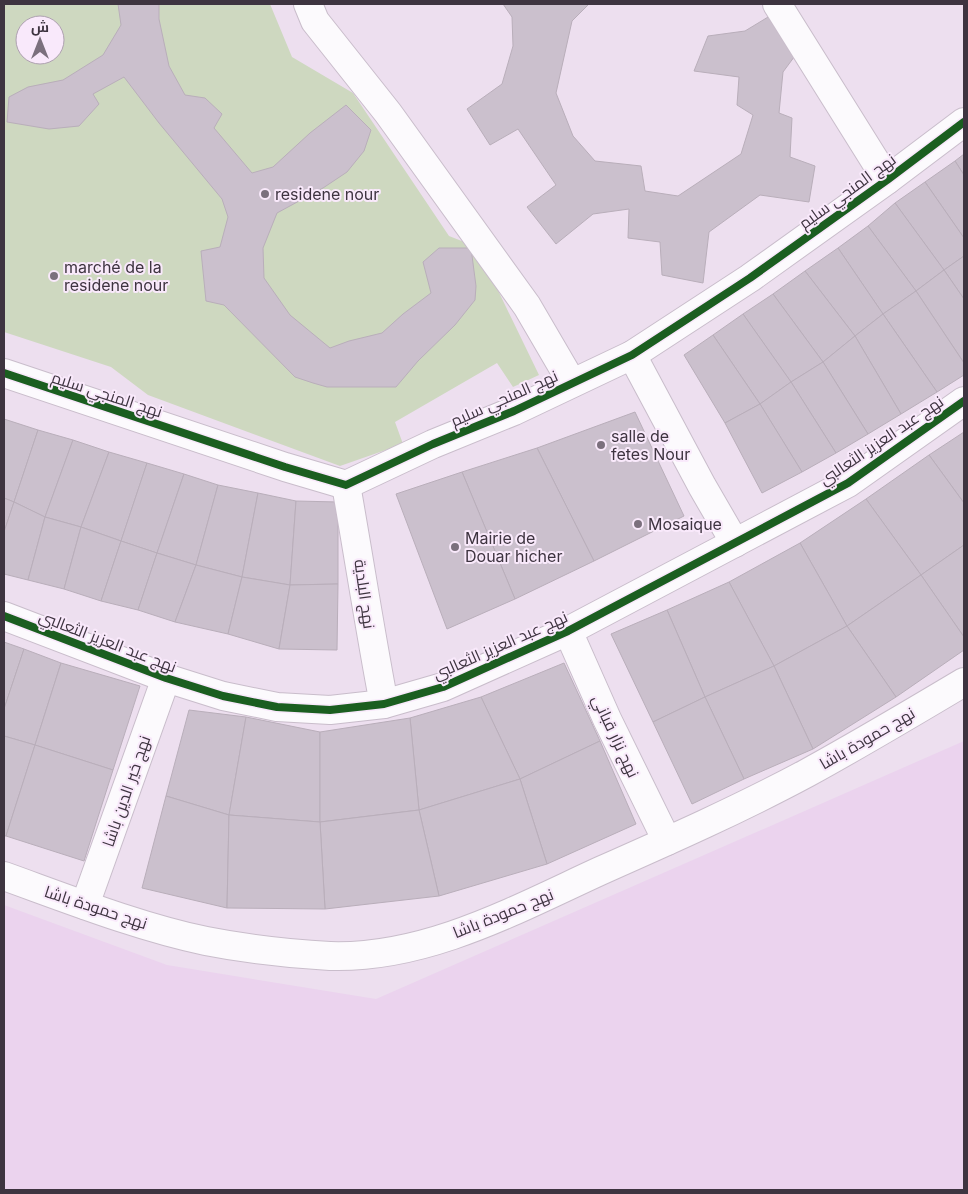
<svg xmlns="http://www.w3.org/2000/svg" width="968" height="1194" viewBox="0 0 968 1194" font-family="Inter,Cairo,sans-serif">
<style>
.built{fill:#ebd3ee}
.green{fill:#ced8c0;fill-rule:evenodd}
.building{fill:#cbc0cd;stroke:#b9aeba}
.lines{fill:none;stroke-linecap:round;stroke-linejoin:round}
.minor-casing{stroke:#c9bdcb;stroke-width:30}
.minor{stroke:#fcfafd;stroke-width:28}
.cycleway-casing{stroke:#f9e9fb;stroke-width:11}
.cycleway{stroke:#1b5e20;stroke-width:8}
.poi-dot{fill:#7b707d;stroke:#f9e9fb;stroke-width:2}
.labels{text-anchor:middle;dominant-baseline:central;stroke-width:4;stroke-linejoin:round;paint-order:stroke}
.street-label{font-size:16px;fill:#3e3440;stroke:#f9e9fb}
.poi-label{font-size:16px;fill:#3e3440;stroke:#f9e9fb;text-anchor:start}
</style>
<rect width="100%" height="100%" fill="#eddfef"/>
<path class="built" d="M964,741V1190H4V905L167,965L376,999Z"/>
<path class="green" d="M4,4H270L292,57L353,93L449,236L477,247L539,375L513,387L497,363L395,422L403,444L340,466L148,395L111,367L4,332ZM25,25H55V55H25Z"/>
<g class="building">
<path d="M118,4H159V19L169,66L185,95L205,98L222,114L214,128L252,173L273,167L310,133L346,105L371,130L364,151L347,172L323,188L277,213L263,248L264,278L290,315L330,348L349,341L382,333L403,314L431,293L423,262L439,248H471L476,286L475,300L455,325L418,361L396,387H327L313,383L295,377L224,305L206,301L201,251L220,247L228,217L222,199L159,123L124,77L93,94L99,104L79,126L49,129L7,122L9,97L28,87L63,80L103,55L121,25Z"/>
<path d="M503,4H589L572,21L556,93L573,136L595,161L641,166L645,191L678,196L741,154L753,115L737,105L739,77L694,71L708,36L745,31L778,11L803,45L783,72L779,113L792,118L790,157L815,166L809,202L760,195L709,232L703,283L662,275L660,242L628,238L629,209L593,214L556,244L527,207L556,185L518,129L490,145L467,109L502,84L513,46L512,17Z"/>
<path d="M964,154V175L955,161Z"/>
<path d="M955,161L964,175V238L925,182Z"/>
<path d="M925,182L964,238V256L944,270L895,203Z"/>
<path d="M895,203L944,270L916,291L868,226Z"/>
<path d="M868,226L916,291L883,314L838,248Z"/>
<path d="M838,248L883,314L855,336L805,271Z"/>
<path d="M964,256V299L944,270Z"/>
<path d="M944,270L964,299V363L916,291Z"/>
<path d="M805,271L855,336L823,362L773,294Z"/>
<path d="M916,291L964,363V375L937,392L883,314Z"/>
<path d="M773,294L823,362L791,382L743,314Z"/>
<path d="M743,314L791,382L760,404L713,335Z"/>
<path d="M883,314L937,392L901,414L855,336Z"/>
<path d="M713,335L760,404L725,423L684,355Z"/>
<path d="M855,336L901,414L868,434L823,362Z"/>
<path d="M823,362L868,434L836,453L791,382Z"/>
<path d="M791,382L836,453L802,472L760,404Z"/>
<path d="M760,404L802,472L762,493L725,423Z"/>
<path d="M635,412L684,516L594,561L537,448Z"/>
<path d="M4,419L38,430L14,502L4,498Z"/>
<path d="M38,430L73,440L45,517L14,502Z"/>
<path d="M964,432V503L929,455Z"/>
<path d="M73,440L109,452L81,527L45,517Z"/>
<path d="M537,448L594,561L515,599L462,472Z"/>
<path d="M109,452L147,463L121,541L81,527Z"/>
<path d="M929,455L964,503V545L921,575L866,499Z"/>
<path d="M147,463L184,474L157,553L121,541Z"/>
<path d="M462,472L515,599L447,629L396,494Z"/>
<path d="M184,474L218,485L196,565L157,553Z"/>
<path d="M218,485L258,493L242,577L196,565Z"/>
<path d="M258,493L296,501L290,585L242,577Z"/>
<path d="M4,498L14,502L4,532Z"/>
<path d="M866,499L921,575L847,626L800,543Z"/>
<path d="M296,501L338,502V584L290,585Z"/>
<path d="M14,502L45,517L28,580L4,574V532Z"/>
<path d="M45,517L81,527L64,589L28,580Z"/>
<path d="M81,527L121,541L101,601L64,589Z"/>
<path d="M121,541L157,553L138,610L101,601Z"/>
<path d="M800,543L847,626L774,666L729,582Z"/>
<path d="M964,545V637L921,575Z"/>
<path d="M157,553L196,565L175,622L138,610Z"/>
<path d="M196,565L242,577L228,634L175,622Z"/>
<path d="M921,575L964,637V650L896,697L847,626Z"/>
<path d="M242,577L290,585L279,649L228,634Z"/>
<path d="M729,582L774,666L705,697L667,610Z"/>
<path d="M338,584L337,650L279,649L290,585Z"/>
<path d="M667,610L705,697L653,722L611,634Z"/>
<path d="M847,626L896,697L813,749L774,666Z"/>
<path d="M4,642L24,649L4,709Z"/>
<path d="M24,649L61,663L35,745L4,736V709Z"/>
<path d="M61,663L140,686L113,770L35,745Z"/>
<path d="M564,663L600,741L520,779L481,697Z"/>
<path d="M774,666L813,749L744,779L705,697Z"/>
<path d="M481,697L520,779L419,810L410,718Z"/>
<path d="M705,697L744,779L692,804L653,722Z"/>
<path d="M189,710L246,717L229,815L166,796Z"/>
<path d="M246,717L320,732V822L229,815Z"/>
<path d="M410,718L419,810L320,822V732Z"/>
<path d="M4,736L35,745L6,836H4Z"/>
<path d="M600,741L636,824L547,864L520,779Z"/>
<path d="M35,745L113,770L84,861L6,836Z"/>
<path d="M520,779L547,864L439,896L419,810Z"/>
<path d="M166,796L229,815L227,908L142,888Z"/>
<path d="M419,810L439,896L325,909L320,822Z"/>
<path d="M229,815L320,822L325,909L227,908Z"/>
</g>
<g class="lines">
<g class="minor-casing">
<g id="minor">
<path d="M308,4L315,21L388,113L527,306L572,383"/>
<path d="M777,4L887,180"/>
<path d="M632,355L702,486L735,543"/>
<path d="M4,373L285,467L346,485L433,444L514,411L632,355L750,278L887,180L964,122"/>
<path d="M346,485C359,558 370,631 384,704"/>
<path d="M4,616L166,678L223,696L277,707L330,710L384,704L443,687L568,631L848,483L964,401"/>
<path d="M568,631L607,719L667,841"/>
<path d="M4,876C68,899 139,927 206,941C247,949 289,954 330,956C426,959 515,910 600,871C670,840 740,809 807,773C860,744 912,713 964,682"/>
<path d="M85,905L166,678"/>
</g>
</g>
<use href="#minor" class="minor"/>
<g class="cycleway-casing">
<g id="cycleway">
<path d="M4,373L285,467L346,485L433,444L514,411L632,355L750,278L887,180L964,122"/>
<path d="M4,616L166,678L223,696L277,707L330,710L384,704L443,687L568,631L848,483L964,401"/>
</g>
</g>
<use href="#cycleway" class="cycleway"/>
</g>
<g class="poi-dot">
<circle cx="265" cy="194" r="5"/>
<circle cx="54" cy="276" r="5"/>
<circle cx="601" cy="445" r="5"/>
<circle cx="638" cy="524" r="5"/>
<circle cx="455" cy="547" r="5"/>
</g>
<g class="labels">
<g class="street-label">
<text transform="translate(847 191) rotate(-36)">نهج المنجي سليم</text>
<text transform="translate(107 394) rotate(18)">نهج المنجي سليم</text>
<text transform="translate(504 398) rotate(-24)">نهج المنجي سليم</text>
<text transform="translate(881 440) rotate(-34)">نهج عبد العزيز الثعالبي</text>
<text transform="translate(365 594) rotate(82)">نهج البلدية</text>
<text transform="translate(108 641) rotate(21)">نهج عبد العزيز الثعالبي</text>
<text transform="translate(500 645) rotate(-24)">نهج عبد العزيز الثعالبي</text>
<text transform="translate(616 736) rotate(65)">نهج نزار قباني</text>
<text transform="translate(867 738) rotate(-30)">نهج حمودة باشا</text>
<text transform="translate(126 791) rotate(-71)">نهج خير الدين باشا</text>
<text transform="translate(96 907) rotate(18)">نهج حمودة باشا</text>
<text transform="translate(503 913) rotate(-22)">نهج حمودة باشا</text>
</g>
<g class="poi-label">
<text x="275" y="194">residene nour</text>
<text x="64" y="267">marché de la<tspan x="64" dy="18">residene nour</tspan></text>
<text x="611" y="436">salle de<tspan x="611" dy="18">fetes Nour</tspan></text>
<text x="648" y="524">Mosaique</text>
<text x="465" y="538">Mairie de<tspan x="465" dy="18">Douar hicher</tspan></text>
</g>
</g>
<rect width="968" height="1194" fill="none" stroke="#3e3440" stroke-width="10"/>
<g transform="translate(40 40)"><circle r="24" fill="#f9e9fb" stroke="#aea1b0"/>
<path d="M0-4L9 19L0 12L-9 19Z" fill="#7b707d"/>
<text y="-8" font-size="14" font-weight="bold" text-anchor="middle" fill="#3e3440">ش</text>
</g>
</svg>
